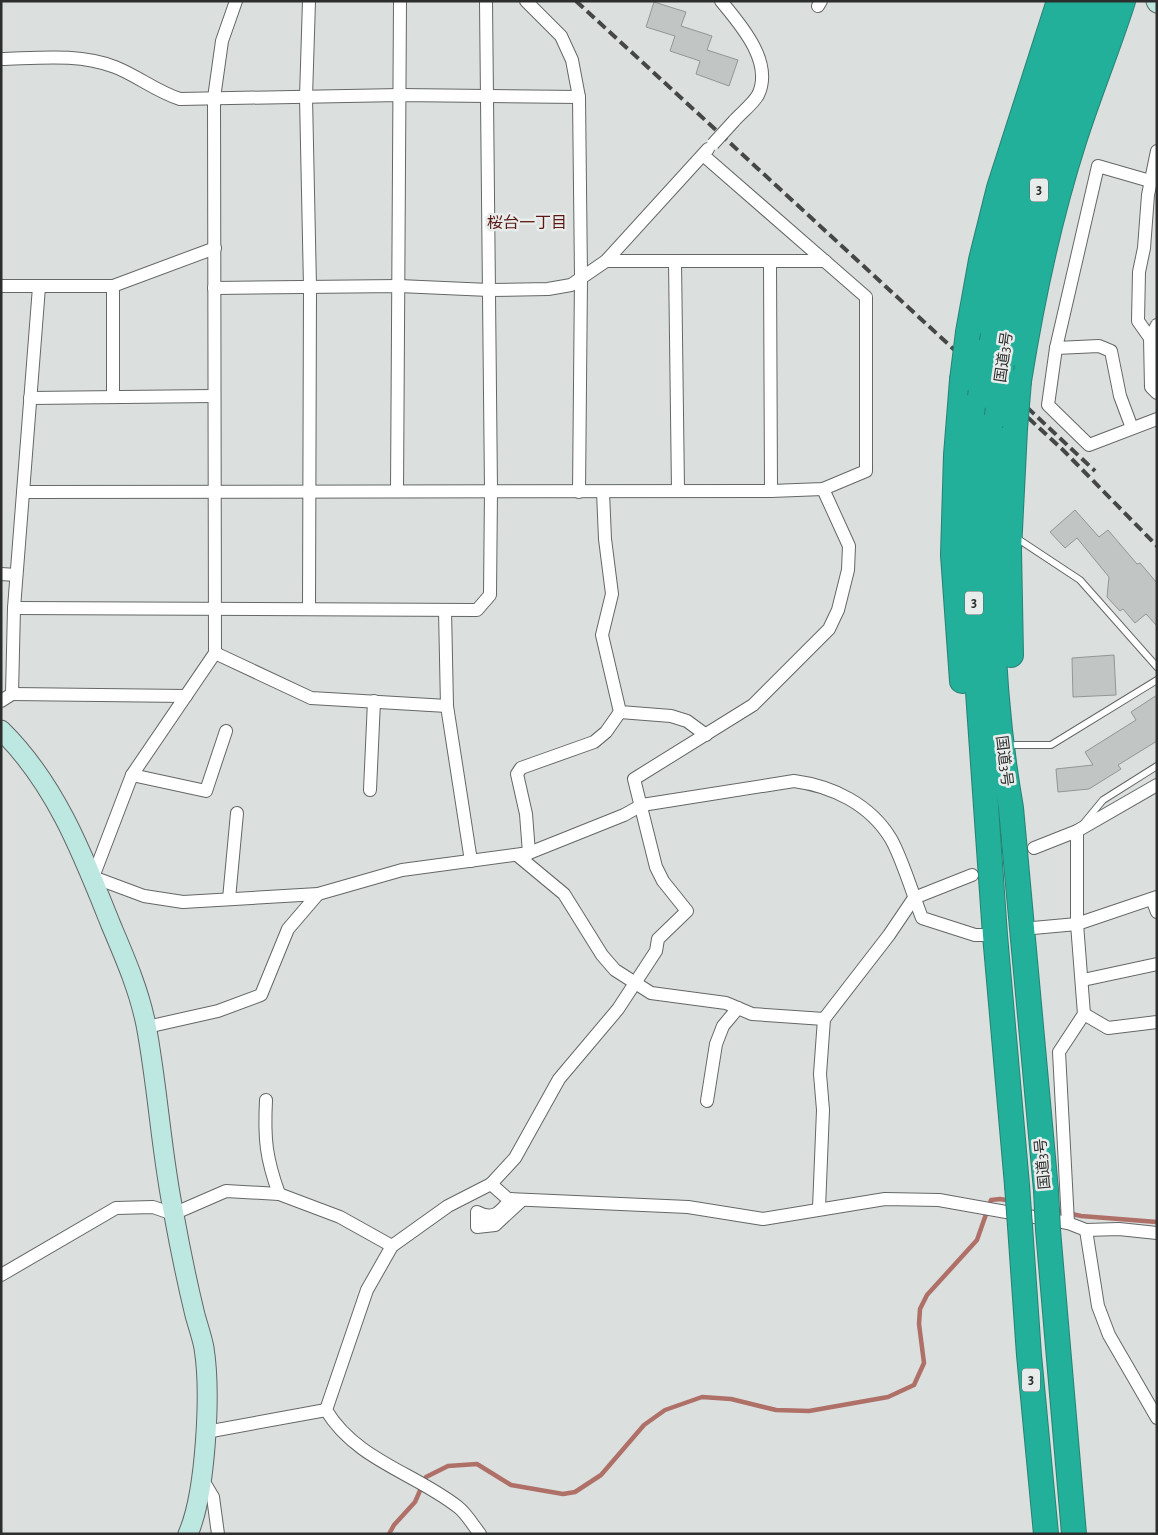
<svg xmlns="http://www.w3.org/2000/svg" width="1158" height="1535" viewBox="0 0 1158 1535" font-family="'Alegreya Sans','Noto Sans JP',sans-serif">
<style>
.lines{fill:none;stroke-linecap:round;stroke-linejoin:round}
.stream{stroke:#af7068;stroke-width:4.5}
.building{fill:#c1c5c4;stroke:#939695}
.lane-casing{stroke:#646766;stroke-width:8}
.street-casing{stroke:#646766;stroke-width:14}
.secondary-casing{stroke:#646766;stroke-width:21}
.highway-casing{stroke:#268274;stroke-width:26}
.lane{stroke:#fff;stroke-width:6}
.street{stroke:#fff;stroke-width:12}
.secondary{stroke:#bde7e1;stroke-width:19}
.highway{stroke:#23b09b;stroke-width:24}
.rail{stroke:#454747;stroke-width:4;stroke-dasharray:10 5;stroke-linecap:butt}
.street-bridge-casing{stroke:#646766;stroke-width:14;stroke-linecap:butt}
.highway-bridge-casing{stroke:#268274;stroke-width:26;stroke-linecap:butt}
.street-bridge{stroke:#fff;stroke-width:12}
.highway-bridge{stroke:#23b09b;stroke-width:24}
.labels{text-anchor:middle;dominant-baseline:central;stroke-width:5;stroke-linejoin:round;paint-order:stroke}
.shield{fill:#e8eceb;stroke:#646666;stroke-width:1}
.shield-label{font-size:14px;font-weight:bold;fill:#2c2d2d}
.street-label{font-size:15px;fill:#2c2d2d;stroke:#e8eceb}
.neighbourhood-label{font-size:16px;fill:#5b1713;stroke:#e8eceb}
</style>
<rect width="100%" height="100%" fill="#dbdfde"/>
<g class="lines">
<g class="stream">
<path d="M1054,1210L1081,1216L1157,1222"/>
<path d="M389,1534L394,1525L415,1502L426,1477L448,1466L477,1464L511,1485L563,1494L575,1492L601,1475L644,1425L665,1410L702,1397L731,1399L776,1410L809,1411L888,1397L914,1385L924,1363L919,1324L920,1309L927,1295L977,1240L991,1200L1000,1199L1012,1201"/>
</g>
</g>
<g class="building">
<path d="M654,2L686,12L681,26L712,36L707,50L738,60L729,86L696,74L700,61L670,51L675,36L646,27Z"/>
<path d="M1075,510L1099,537L1108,530L1137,564L1140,563L1157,583V626L1146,614L1135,623L1123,609L1120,611L1107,597L1109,577L1077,538L1065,548L1050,532Z"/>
<path d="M1114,655L1116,695L1073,697L1072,658Z"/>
<path d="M1157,695V741L1118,765L1121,769L1089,789L1058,792L1056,769L1093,765L1085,752L1136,720L1131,712Z"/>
</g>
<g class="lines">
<g class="lane-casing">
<g id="lane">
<path d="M1015,537L1080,580L1157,667"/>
<path d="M1015,745H1051L1157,680"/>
<path d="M1084,823L1103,800L1157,766"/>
</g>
</g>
<g class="street-casing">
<g id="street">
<path d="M236,1L222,41L214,98L215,653L132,775L93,877L144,896L183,902L318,894L402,870L529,853L624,815L642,805L794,781C832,786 870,804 891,839C902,858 913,895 922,918L975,935H995"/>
<path d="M309,1L306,97L310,287L309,609"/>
<path d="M526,1L561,36L572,60L579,97L581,277L579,492"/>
<path d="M721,1C740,24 774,62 758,95C753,104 741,113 734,121"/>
<path d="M818,6L821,1"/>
<path d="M1,59C39,58 79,53 115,67C138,76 157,92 180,99L400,95L579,97"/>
<path d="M1157,151L1148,195L1144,248L1139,272L1138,321L1150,338L1151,387L1157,393"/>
<path d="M1150,181L1098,166L1056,348L1048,405L1089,445L1157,419"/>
<path d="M606,261H825"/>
<path d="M675,261L678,490"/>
<path d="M770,262L771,491"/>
<path d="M1,286H113L215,248"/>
<path d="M113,286V397"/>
<path d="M214,288L399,286L489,290L548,289L571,285L606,261L708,149"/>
<path d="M1150,338L1157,325"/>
<path d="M1056,348L1099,346L1111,351L1120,396L1132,428"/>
<path d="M30,398L214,396"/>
<path d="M397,491L400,1"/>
<path d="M23,492L771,491L823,489L866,471V297L703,155"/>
<path d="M603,492L605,539L612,594L602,635L620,712L671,716L687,721L706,735"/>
<path d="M1,574L16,575"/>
<path d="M14,608L477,610L490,595L491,490L486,1"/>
<path d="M445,610L447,706L471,861"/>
<path d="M215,653L311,698L447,706"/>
<path d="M12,694L186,696"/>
<path d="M1,701L12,694L14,608L39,287"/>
<path d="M132,775L206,791L226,731"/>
<path d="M370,790L374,701"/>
<path d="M1034,848L1077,831L1157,785"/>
<path d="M529,853L526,814L517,774L521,768L594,742L606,732L620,712"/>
<path d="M517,855L564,894L602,955L615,970L651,993L726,1003L752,1014L824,1019"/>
<path d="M229,899L237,813"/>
<path d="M1152,899L1157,912"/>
<path d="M1022,929L1077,924L1157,897"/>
<path d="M1083,980L1157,964"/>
<path d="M1084,1014L1108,1028L1157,1022"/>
<path d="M147,1027L218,1011L261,995L288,929L318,894"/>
<path d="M266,1100C264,1139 266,1158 279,1194"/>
<path d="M707,1101L716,1044L723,1026L738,1008"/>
<path d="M491,1184L508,1199L688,1207L763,1219L885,1199L939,1200L1068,1223L1086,1230L1119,1229L1157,1233"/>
<path d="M511,1199C500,1212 494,1221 477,1212V1227L495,1225L522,1200"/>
<path d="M819,1208L823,1110L820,1074L824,1019L889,935L914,898L972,875"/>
<path d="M1068,1223L1059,1052L1084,1014L1077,924V831"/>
<path d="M1086,1230L1098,1306L1109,1335L1157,1418"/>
<path d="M1,1275L116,1208L153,1207L173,1214L226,1191L279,1194L340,1217L392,1246"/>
<path d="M206,1432L326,1410"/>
<path d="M201,1477L213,1497L218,1534"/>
<path d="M480,1534C473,1525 466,1513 458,1507C415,1473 356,1460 326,1410L367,1290L392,1246L448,1206L491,1184L515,1158L559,1079L618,1009L656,951L658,939L687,911L663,881L656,867L634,779L753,705L829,629L838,610L848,570L849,546L823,489"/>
</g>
</g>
<g class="secondary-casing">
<g id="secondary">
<path d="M1156,1L1157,3"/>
<path d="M1,730C56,784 83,855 111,925C125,958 139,990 146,1025C158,1088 161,1152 174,1215C180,1248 187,1282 195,1315C198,1326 202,1337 204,1348C211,1392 206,1493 188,1534"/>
</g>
</g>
<g class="highway-casing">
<g id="highway">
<path d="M968,332L981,260L999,188L1059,1"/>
<path d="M986,350C1006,230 1040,116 1082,1"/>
<path d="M1002,364C1010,311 1020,259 1034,207C1052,137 1080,69 1105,1"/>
<path d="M962,380L956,455L953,555L962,681"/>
<path d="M1019,381C1032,300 1049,219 1074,141C1089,94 1108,48 1123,1"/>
<path d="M980,397L973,495V564L978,692L995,935L1017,1185"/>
<path d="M997,416C987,543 989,683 1011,808L1046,1190"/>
<path d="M1011,655L1009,550L1015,429"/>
<path d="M1020,1226L1029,1355L1046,1534"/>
<path d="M1048,1230L1074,1534"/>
</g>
</g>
<use href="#lane" class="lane"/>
<use href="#street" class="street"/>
<use href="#secondary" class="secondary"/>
<use href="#highway" class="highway"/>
<g class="rail">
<path d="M576,1L1062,449L1157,546"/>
<path d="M1016,397L1095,471"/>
</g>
<g class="street-bridge-casing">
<path id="street-bridge" d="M713,144L734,121"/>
</g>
<g class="highway-bridge-casing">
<g id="highway-bridge">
<path d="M962,380L968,332"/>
<path d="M980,397L986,350"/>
<path d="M997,416L1002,364"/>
<path d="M1015,429L1019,381"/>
<path d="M1017,1185L1020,1226"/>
<path d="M1046,1190L1048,1230"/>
</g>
</g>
<use href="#street-bridge" class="street-bridge"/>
<use href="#highway-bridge" class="highway-bridge"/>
</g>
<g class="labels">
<g class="shield">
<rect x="1030" y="178.5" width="18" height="23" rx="4"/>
<rect x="965" y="591.5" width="18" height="23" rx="4"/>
<rect x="1022" y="1368.5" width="18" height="23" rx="4"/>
</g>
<g class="shield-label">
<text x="1039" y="190">3</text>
<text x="974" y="603">3</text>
<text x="1031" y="1380">3</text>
</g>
<g class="street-label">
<text transform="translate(1004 357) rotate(-82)">国道3号</text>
<text transform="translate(1004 761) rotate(83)">国道3号</text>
<text transform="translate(1043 1164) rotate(-95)">国道3号</text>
</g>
<g class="neighbourhood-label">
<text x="527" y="223">桜台一丁目</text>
</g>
</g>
<rect width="1158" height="1535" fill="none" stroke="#2c2d2d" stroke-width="5"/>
</svg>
